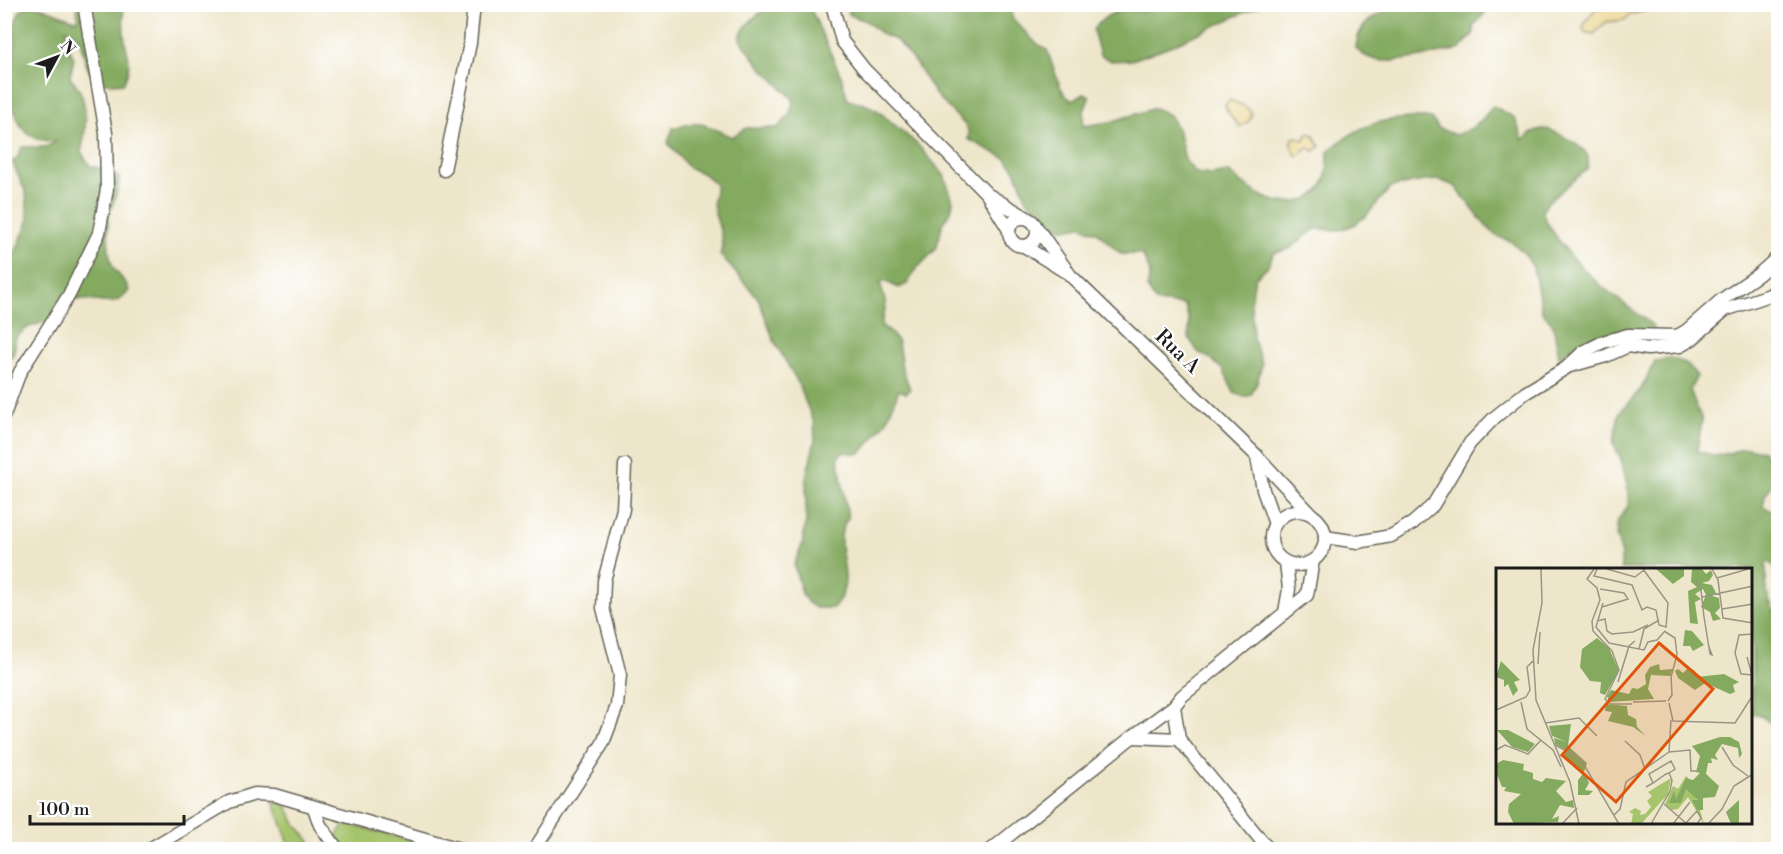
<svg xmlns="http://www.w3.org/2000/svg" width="1783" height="854" viewBox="0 0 1783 854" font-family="'Libre Bodoni',serif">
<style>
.green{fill:#a6c46c;stroke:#617044;stroke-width:1.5}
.forest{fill:#84aa60;stroke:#50633e;stroke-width:1.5}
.sand{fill:#eeda9e;stroke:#857b5d;stroke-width:1.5}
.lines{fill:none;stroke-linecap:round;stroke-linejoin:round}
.minor-casing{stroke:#666359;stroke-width:15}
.minor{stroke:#fff;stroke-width:12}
.labels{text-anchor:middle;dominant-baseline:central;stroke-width:4.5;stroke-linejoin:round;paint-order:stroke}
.street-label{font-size:20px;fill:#1c1c1c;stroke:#fff}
.inset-road{fill:none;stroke:#9a9584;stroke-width:1.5}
.view{fill:#de560d;fill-opacity:0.15;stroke:#de560d;stroke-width:3}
.inset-edge{fill:none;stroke:#1c1c1c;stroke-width:3}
</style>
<rect width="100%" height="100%" fill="#fff"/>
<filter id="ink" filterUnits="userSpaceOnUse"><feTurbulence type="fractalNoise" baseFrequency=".0167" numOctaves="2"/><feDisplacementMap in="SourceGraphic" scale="12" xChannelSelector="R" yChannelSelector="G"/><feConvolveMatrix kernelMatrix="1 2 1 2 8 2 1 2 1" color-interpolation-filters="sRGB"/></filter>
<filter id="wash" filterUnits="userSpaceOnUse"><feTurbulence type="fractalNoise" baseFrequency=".008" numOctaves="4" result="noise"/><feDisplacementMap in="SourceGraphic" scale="24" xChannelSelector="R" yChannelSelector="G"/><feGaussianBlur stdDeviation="1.35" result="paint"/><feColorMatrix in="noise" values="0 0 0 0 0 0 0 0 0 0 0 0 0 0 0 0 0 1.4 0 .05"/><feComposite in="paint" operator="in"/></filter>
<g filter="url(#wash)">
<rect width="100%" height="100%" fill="#eee6ca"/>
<g class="green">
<path d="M273,801L286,805L296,824L316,849H291Z"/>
<path d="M351,825L426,844L431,849H345L337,844L336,836L343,826Z"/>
</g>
<g class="forest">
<path d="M848,4L1012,5V18L1035,42L1047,50L1060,86L1065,95L1071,100L1084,94L1090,96L1084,111L1083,126L1110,122L1155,108L1169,115L1178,129L1185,160L1196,173L1211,175L1228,172C1240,181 1252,192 1266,198C1287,207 1318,203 1325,179C1328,170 1328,160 1328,151C1364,121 1386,117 1431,118L1438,128L1455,135C1474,129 1481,122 1493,106L1515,118L1523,140C1529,135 1535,129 1543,129C1552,128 1584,147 1587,155C1590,160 1588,164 1587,169L1548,202C1547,204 1544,208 1543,210C1542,216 1547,222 1550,227C1575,269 1612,295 1651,324L1654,328V335C1639,340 1626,332 1611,333C1591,334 1575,347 1559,357L1553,325L1542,312L1533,267L1524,253L1512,242L1497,236L1485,225L1455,186L1439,180L1423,181L1391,187L1367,215L1354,225L1340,230L1315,229L1289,249L1274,253L1267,267L1255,278L1251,299L1253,338L1262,364L1258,380L1251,395L1244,397L1234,393L1223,370L1211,359L1198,352L1189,338V322L1185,305L1156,302L1147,288L1150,273L1142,254H1121L1097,232L1081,226L1065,229L1050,224L1027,200L1015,170L1005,158L968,139L969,133L966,126L935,94L916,64L896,40L883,35L866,21L850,15L848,12Z"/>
<path d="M1152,4H1261V5L1170,46L1132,60L1111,61L1100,55L1093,30C1106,12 1122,8 1143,12Z"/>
<path d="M1400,4H1488V5L1484,14L1473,27L1474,33L1459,50C1430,52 1378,75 1356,48C1357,22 1378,14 1400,4Z"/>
<path d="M29,5L43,8L75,20L79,19L76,5H123C124,14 123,25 124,35C127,56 133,61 124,83C69,91 96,37 66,29L67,44L74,58L70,77C90,97 87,127 81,152L90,166L111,171L119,178C119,194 113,200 109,215C107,225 108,258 113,267C118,276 125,279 129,290C115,313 95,296 75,300C68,301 59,308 53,311L51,324L44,322L29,327L16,337L14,353L5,366V292L7,287L11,262L28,222L26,193L12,162L18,157L22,147H46L55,142L38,139L27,133L21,126L9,99L15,47L14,25L20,11Z"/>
<path d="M772,5H809L841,76L848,100L860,102L877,110L917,144L944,175L953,201L951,211L943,223L936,249L917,268L907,284L899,288L884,281L880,282L886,305L881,325L891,333L898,342L902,368L910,389L906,393L899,390L886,422L863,451L858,454L843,452L838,457L848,518C827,545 862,578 833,608H816L808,603L802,594L794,565L802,545L806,520V477L815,440L814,423L797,381L774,341L758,298L720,255C727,236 713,218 713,200C714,195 715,190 716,185L704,174L689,168L668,143L673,128C702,119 706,125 732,137L746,128H777L789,116L794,100L760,66L740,39C741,26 761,11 772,5Z"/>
<path d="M1671,358L1687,364L1697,376L1690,390L1702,420L1697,451L1716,456L1747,448L1763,451L1772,465L1775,481L1765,495L1763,506L1778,515V570L1769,562L1766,563C1766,583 1765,600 1778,616V729L1763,717L1752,713V569H1621V552L1616,535L1618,520L1628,506V490L1621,459L1613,444L1619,413L1641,389L1655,361Z"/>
</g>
<g class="sand">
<path d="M1617,5V4L1672,5H1657L1648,10L1632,14L1624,20L1606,22L1594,34L1584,32L1583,26L1595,9L1613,8Z"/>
<path d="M1229,100C1236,102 1249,107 1252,114L1249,121L1240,127C1235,121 1227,113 1225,105Z"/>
<path d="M1307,133L1314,135L1320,147L1314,151L1309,147L1306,148L1299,156L1296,155L1291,146L1293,138L1297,137L1303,140L1306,138Z"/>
</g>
</g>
<g filter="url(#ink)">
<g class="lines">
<g class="minor-casing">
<g id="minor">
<path d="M832,4L842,41L864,69L987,194L1009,230"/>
<path d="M444,170L470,43L474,4"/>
<path d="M990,196L1027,218"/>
<circle cx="1023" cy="232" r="14"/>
<path d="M1037,228L1070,275L1257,456L1312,515"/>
<path d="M1024,246L1064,271"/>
<path d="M1570,366L1606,356L1628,346L1648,349L1680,346L1692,339L1725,310L1770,295L1778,288"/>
<path d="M4,415L20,372L69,295L99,233L107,189L106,133L84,4"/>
<path d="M1257,457L1263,490L1275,524"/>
<circle cx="1298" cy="538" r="27"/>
<path d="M1325,537L1358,542L1391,536L1413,523L1433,505L1470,443L1495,417L1525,393L1566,368L1583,352L1603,342L1628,335L1677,336L1686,331L1720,301L1759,274L1778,257"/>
<path d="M1285,612L1289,589L1286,563"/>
<path d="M1132,737L1179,739"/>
<path d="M314,808L320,825L338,850"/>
<path d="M148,850L229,802L255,794L274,795L463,850"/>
<path d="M534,850L603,743L617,706L620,675L603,608L604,581L623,509L625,465"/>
<path d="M991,850L1132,737L1174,706"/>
<path d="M1269,850L1179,739L1174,706L1182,696L1307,595L1313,561"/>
</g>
</g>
<use href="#minor" class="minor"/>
</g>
</g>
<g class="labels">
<g class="street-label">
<text transform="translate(1177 352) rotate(44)">Rua A</text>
</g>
</g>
<g transform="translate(1496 568)">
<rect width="256" height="256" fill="#eee6ca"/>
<path d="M190,208L196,214L208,256L192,229L182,241L176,242L169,236L177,218L182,221ZM175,210L172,226L145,256H135L137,246L133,244L139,240L145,243L144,247L149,246L155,239L151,233L156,228L152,224Z" fill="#a6c46c"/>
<path d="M160,1H188V8L177,16ZM196,1H206L210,6L215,2L217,7L213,13L206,15L216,17L220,25L216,28L223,30L224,40L219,45L225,51L217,53L214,44L205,39L210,27L207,21L199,26L205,31L199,34L202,56L194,55L192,23L201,19L195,14ZM189,62L196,63L208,77L197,83L194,78H187ZM101,70L113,80L123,103L109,127L104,125L105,114L94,113L84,99L86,81ZM5,93L24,112L18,114L22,122L17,128L12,116L8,119V112L0,109ZM163,96L164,102L177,101L174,108L155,107L152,121L158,131L113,134L111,128L115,122L133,126L136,120L142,121L150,116L149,107L154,99ZM182,101L187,105L191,101L198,102L201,109L228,106L243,114L237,117L239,124L234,126L209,115L199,122L182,110L179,103ZM110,136L131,138L132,147L140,151L141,159L150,168L137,159L112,153L116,144L109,143ZM75,156L72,178L91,195L88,204L93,215L89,222L97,223L93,227H82V212L87,206L68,187L71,183L59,176L58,170L71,174L56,168L53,158ZM1,162H12L39,176L32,184L16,179ZM224,169H234L243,174L246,186L243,190L242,180L226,176L219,187L222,192L215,190L216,195H212L210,206L223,218L219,229L207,230V242H201L196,232H202L190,221L185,235H173L178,223L180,231L190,210L197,212L204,205L200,204L204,188L196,178ZM7,192L28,196L27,202L37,205V211L46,214L50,210L70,213L60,223L70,234L77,232L78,240L64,237L56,251L63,248L62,254L18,256L12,244L13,236L25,226L8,223L10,219H6L0,204V196ZM243,232V256H235L230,244Z" fill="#84aa60"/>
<path class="inset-road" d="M45,1L46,35L37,82L40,132L74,214L83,256M98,1L91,11L101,20L104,32L96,53L97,63L116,83L123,102L109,131L115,136H136M101,1L98,8L136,17L146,42L151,39L160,42L163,57L170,59L172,35L147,1M111,1L139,9L148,2M216,1L222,12L227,50L257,55M221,10L252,1M200,13L205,22L208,49L214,86L216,87L213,79M104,21L128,25L132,31L106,39M206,29L257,18M107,35L100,59L113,75L148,82L152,74L161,72L168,64M226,41L257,36M101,53L109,51L111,63L116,66L137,64L152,57M168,63L179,70L181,87L175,109M257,66L243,67L239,85L245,106L257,107M143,81L148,61L163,52M251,89L256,107M42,96L44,64M122,114L133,78L139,73M172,133L176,127L175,106M25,134L31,161L57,182L65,199M137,134L170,133M173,135L177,153L239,155L257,127M0,142L30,129L34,122L31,99L38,92M49,155L83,150L101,168M129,173L144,187L149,201M59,177L84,190L123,256M226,179L237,197L252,208M0,182L9,177L32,186L45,172M173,184L194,182L195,203H201M173,184L175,152M150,219L157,215L170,206L173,205L179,201L175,193L153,206L157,215M168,236L191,256M118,247L124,241L130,214L173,184M66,256L81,240M155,256L174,223L176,212L173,205M177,256L194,234M189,256L201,243L205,250L201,256M212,256L226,241L238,218L257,206"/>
<path class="view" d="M163,75L217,121L120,234L66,187Z"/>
<rect width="256" height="256" class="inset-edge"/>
</g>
<rect width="1783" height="854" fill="none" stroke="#fff" stroke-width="24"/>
<g transform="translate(57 57) rotate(49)" stroke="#ffffff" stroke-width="4.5" paint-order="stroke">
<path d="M0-4.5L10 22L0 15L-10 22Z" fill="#1c1c1c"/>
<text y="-9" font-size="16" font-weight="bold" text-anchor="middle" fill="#1c1c1c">N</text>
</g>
<path d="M30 815v9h154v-9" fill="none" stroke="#1c1c1c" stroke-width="3"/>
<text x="39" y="815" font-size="18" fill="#1c1c1c" stroke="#ffffff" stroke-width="4.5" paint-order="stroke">100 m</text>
</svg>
